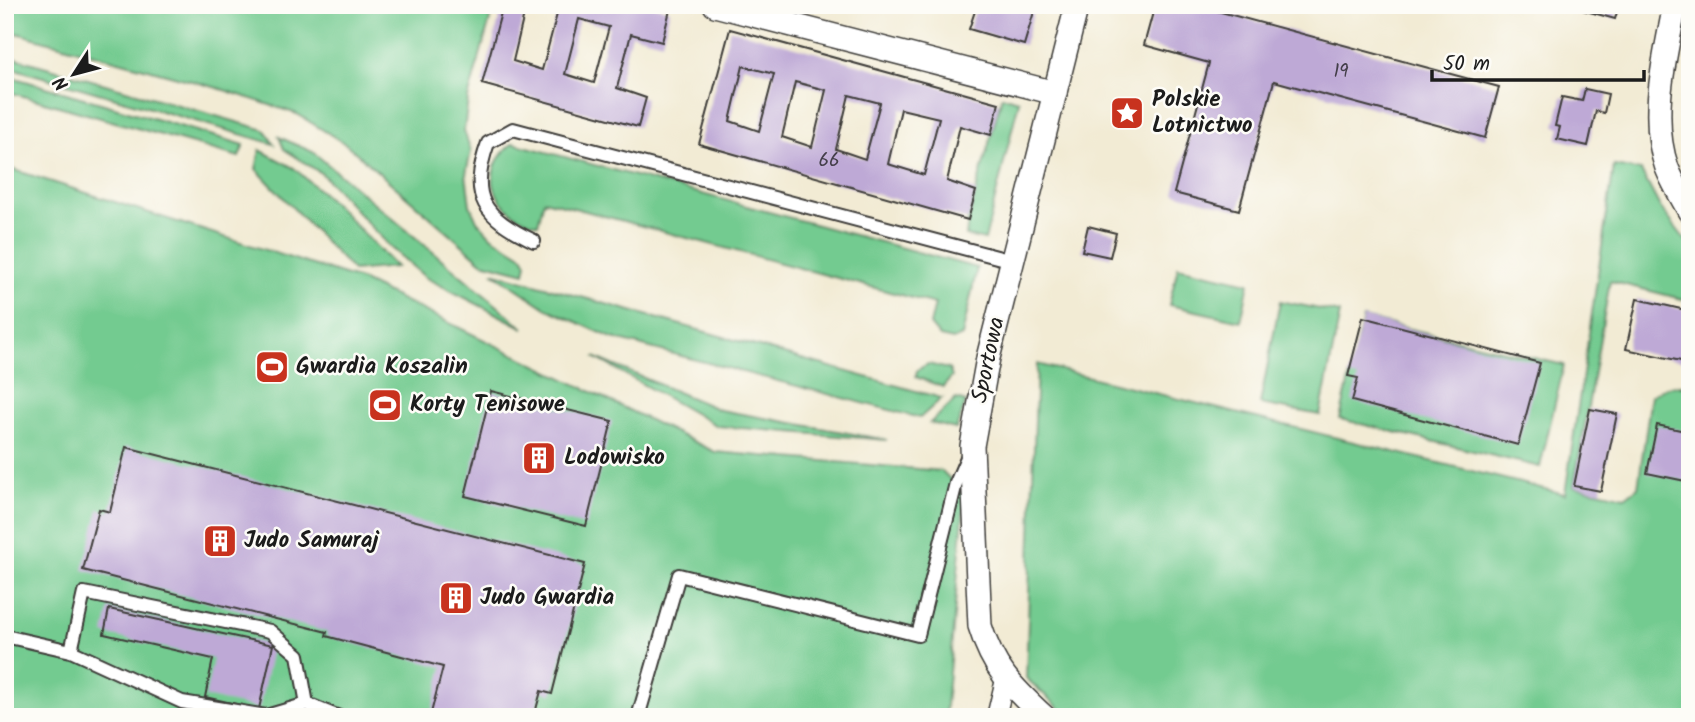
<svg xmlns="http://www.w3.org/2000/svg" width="1695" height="722" viewBox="0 0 1695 722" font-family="Kalam,sans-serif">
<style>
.green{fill:#73cb90;stroke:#487456;stroke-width:2}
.building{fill:#bea9d6;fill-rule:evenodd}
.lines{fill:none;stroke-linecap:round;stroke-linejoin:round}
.service-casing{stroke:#3c3b38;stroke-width:16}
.pedestrian-casing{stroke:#3c3b38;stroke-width:21}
.minor-casing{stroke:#3c3b38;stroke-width:26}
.service{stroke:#fff;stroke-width:12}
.pedestrian{stroke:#fff;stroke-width:18}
.minor{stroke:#fff;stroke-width:23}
.labels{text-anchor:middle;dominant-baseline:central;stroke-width:5;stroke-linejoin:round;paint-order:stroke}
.number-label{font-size:19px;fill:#443f4a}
.poi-label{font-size:23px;font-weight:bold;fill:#1c1c1c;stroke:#fdfcf7;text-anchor:start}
.street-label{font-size:23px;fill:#1c1c1c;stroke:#fdfcf7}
</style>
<rect width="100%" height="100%" fill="#fdfcf7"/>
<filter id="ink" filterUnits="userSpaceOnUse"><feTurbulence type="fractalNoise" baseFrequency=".0143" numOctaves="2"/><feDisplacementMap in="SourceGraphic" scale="14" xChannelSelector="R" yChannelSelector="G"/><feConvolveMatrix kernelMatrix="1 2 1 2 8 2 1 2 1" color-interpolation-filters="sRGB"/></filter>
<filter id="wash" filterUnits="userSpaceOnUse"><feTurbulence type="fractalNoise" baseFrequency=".00686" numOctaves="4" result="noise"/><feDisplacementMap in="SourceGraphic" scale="28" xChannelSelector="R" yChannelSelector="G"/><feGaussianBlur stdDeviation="1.57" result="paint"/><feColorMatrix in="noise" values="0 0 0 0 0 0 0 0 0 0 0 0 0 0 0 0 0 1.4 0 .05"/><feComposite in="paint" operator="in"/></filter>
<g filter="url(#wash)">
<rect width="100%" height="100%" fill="#f2ebd4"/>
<g class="green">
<path d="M5,5H235L237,10L246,5H494L468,99L464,131L471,151L466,174L470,205L477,221L491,236L523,256L527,263L525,273L482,262L347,145L297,114L221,89L5,30Z"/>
<path d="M5,55L265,130L274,144L5,66Z"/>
<path d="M5,75L244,145L239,157L5,91Z"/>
<path d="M1002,96L1019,101L985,240L966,236L968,220Z"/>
<path d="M279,137L313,152L524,328L426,278L391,248L322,174L284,149Z"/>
<path d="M513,143L977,268L962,336L953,340L940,337L930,325L935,304L544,200L538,224C496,214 475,173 513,143Z"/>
<path d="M260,150L294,168L340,209L396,267L353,271L256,169Z"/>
<path d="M1614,166L1641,171L1660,207L1690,246V301L1610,281L1574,486L1625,497L1638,487L1651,396C1664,386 1674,384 1690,387V717H1069L1026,678L1037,364L1565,494Z"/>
<path d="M5,167L363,281L715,452L942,471L965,494L945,717H5Z"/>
<path d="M1178,267L1249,283L1241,321L1169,305Z"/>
<path d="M492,272L941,398H942L920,418L612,338L546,308Z"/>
<path d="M1280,301L1340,313L1320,415L1260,404Z"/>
<path d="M1363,318L1564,365L1540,467L1340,419Z"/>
<path d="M594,357L720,410L887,440L717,426Z"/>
<path d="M928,364L949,369L952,377L943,387L916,377L917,370Z"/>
<path d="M956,399L966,402L956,429L930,423Z"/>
</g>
<g id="blocks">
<g class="building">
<path d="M503,5H650L670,10L662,42L631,34L617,88L646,98L638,127L482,84ZM526,6L557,14L542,70L513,61ZM579,19L609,27L594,83L565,74Z"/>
<path d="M977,5H1036L1024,45L969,29Z"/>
<path d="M1155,5H1195L1499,87L1485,138L1274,81L1239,210L1174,193L1209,63L1144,45Z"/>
<path d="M1580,5H1619L1615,19L1579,9Z"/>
<path d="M730,29L999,103L991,135L960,126L947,181L976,191L968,220L699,144ZM743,66L774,74L759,131L730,121ZM795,82L826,90L812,147L782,137ZM849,95L880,103L865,159L836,149ZM901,109L939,118L924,175L888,164Z"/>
<path d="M1585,89L1608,94L1604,113L1596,111L1588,146L1557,139L1560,127L1555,126L1562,97L1582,101Z"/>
<path d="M1088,226L1116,233L1110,257L1082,251Z"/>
<path d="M1637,299L1690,311V363L1626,349Z"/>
<path d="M1363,317L1540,363L1518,445L1352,401L1358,378L1348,376Z"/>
<path d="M491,391L612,421L586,526L465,496Z"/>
<path d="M1590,409L1617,414L1601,491L1574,486Z"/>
<path d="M1657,425L1690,432V482L1647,473Z"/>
<path d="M126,447L585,564L552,694L541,691L534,717H430L443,667L326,636L327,632L83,570L99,509L110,512Z"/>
<path d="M109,609L273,645L259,709L205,697L213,659L104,634Z"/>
</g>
</g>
</g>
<g filter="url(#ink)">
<use href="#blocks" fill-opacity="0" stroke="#3c3b38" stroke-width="2"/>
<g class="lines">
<g class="service-casing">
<g id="service">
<path d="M534,241C484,217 468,198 488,143L513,129L1012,261"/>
<path d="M5,636L71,651L84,593L270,631L298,655L307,704L339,717"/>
<path d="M71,651L182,702L266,716L307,704"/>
<path d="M638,717L679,575L918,635L956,483L968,455"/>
</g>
</g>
<g class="pedestrian-casing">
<path id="pedestrian" d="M996,717L1005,680"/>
</g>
<g class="minor-casing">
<g id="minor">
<path d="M715,5L1055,93"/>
<path d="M1675,5C1665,57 1649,117 1667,168C1673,183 1682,198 1690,212"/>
<path d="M1044,717C1012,687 993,669 980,626L972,446L988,358L1077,5"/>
</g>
</g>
<use href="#service" class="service"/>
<use href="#pedestrian" class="pedestrian"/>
<use href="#minor" class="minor"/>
</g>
</g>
<defs>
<g id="sight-square" transform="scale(1.75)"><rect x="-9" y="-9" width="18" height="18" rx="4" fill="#c8321e" stroke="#fdfcf7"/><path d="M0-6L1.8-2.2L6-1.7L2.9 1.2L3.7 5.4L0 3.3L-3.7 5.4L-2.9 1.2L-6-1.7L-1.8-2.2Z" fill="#fff"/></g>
<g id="stadium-square" transform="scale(1.75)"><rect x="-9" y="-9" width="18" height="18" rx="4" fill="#c8321e" stroke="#fdfcf7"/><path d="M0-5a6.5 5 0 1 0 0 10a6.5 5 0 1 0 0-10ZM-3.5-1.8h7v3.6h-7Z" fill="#fff"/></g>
<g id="building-square" transform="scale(1.75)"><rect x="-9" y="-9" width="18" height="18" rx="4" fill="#c8321e" stroke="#fdfcf7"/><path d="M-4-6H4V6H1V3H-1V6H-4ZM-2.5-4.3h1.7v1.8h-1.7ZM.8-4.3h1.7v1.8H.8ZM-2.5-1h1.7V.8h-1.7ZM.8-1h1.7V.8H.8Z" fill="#fff"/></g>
</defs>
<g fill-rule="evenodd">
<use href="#sight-square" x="1127" y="113"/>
<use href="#stadium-square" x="272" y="367"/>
<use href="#stadium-square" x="385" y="405"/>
<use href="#building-square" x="539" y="458"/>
<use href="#building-square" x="220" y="541"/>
<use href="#building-square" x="456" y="598"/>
</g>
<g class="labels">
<g class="number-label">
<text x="1341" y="72">19</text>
<text x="829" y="161">66</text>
</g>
<g class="poi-label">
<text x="1152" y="100">Polskie<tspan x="1152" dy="26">Lotnictwo</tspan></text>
<text x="296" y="367">Gwardia Koszalin</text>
<text x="410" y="405">Korty Tenisowe</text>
<text x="564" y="458">Lodowisko</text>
<text x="244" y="541">Judo Samuraj</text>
<text x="480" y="598">Judo Gwardia</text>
</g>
<g class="street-label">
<text transform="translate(989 360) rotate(-78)">Sportowa</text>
</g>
</g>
<rect width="1695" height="722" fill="none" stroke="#fdfcf7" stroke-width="28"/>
<g transform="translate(74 74) rotate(234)" stroke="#fdfcf7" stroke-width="5" paint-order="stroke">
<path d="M0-5L12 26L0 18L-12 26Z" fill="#1c1c1c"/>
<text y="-10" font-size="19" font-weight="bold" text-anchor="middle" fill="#1c1c1c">N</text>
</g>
<path d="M1432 70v10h212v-10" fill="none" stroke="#1c1c1c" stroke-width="3.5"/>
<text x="1443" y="70" font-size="21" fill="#1c1c1c" stroke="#fdfcf7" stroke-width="5" paint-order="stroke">50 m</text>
</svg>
